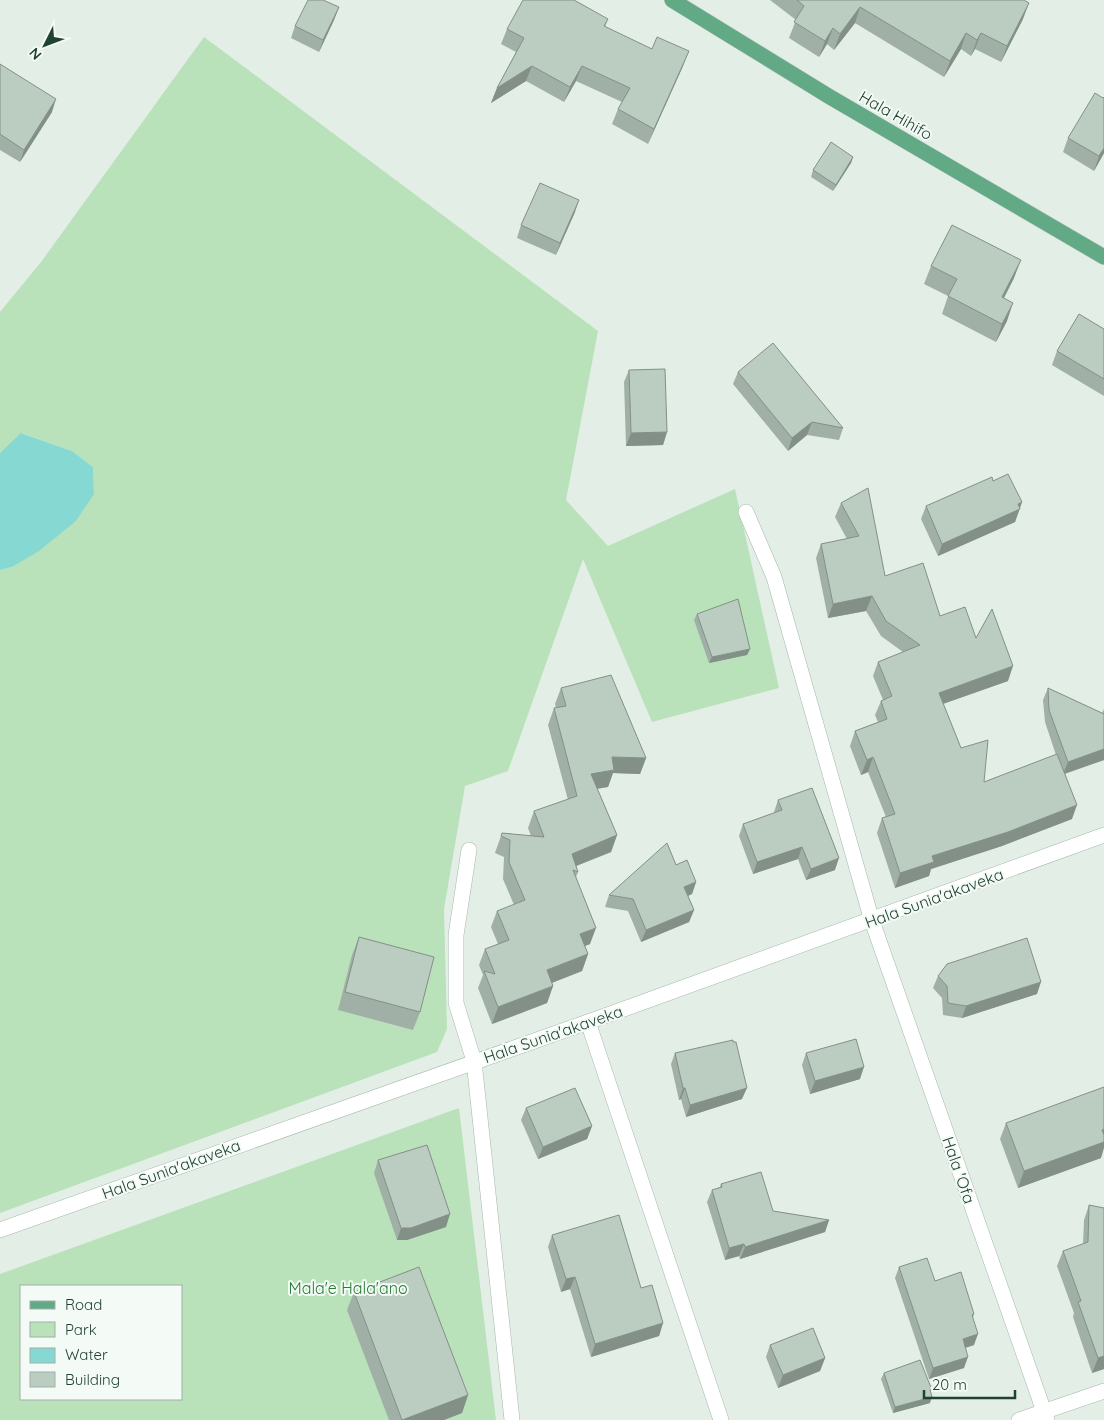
<svg xmlns="http://www.w3.org/2000/svg" width="1104" height="1420" viewBox="0 0 1104 1420" font-family="Quicksand,sans-serif">
<style>
.green{fill:#bae2ba;fill-rule:evenodd}
.water{fill:#85d9d2}
.lines{fill:none;stroke-linecap:round;stroke-linejoin:round}
.minor-casing{stroke:#a5b7ac;stroke-width:16}
.major-casing{stroke:#c1cac5;stroke-width:16}
.minor{stroke:#fff;stroke-width:15}
.major{stroke:#62a985;stroke-width:15}
.wall{fill:#a1b0a6}
.shaded-wall{fill:#839087}
.building{fill:#bbcdc1;stroke:#839087}
.labels{text-anchor:middle;dominant-baseline:central;stroke-width:4;stroke-linejoin:round;paint-order:stroke}
.street-label{font-size:16px;fill:#204231;stroke:#f4faf6}
.park-label{font-size:16px;fill:#257e32;stroke:#f4faf6}
</style>
<rect width="100%" height="100%" fill="#e3eee6"/>
<g class="green">
<path d="M204,37L598,331L566,500L608,546L735,489L779,688L652,722L583,559L508,771L465,786L444,909L447,1029L437,1052L0,1213V570L12,567L76,521L94,493L93,467L72,451L22,433L0,453V312L41,262Z"/>
<path d="M459,1108L496,1420H0V1274ZM21,1286H181V1399H21Z"/>
</g>
<path class="water" d="M21,433L72,451L93,467L94,494L76,521L39,551L12,567L0,570V453Z"/>
<g class="lines">
<g class="minor-casing">
<g id="minor">
<path d="M746,512L774,577L872,921L1047,1420"/>
<path d="M469,850L456,935V1003L474,1061L512,1420"/>
<path d="M588,1022L721,1420"/>
<path d="M0,1230L588,1022L1104,835"/>
<path d="M1019,1420L1104,1391"/>
</g>
</g>
<g class="major-casing">
<path id="major" d="M672,0L830,97L1104,257"/>
</g>
<use href="#minor" class="minor"/>
<use href="#major" class="major"/>
</g>
<g class="wall">
<path d="M770,0H1024L1023,19L1001,62L975,49L971,56L961,49L944,77L855,23L834,50L827,44L819,57L789,38L796,20Z"/>
<path d="M339,7L334,20L319,52L291,38L295,26Z"/>
<path d="M608,19L605,27L683,66L648,144L612,124L618,109L622,102L576,81L564,102L526,81L491,103L497,88L516,52L501,44L507,29Z"/>
<path d="M0,64L52,112L20,162L0,150Z"/>
<path d="M1103,98L1104,153L1094,171L1063,152L1068,138Z"/>
<path d="M853,157L851,163L833,191L811,177L813,170Z"/>
<path d="M575,212L556,255L517,238L521,225Z"/>
<path d="M931,266L1014,278L1004,298L1007,321L996,342L942,314L948,296L924,284Z"/>
<path d="M1104,329V396L1052,365L1057,351Z"/>
<path d="M629,370L667,432L663,445L626,446L624,382Z"/>
<path d="M738,372L843,428L839,440L807,435L788,451L733,384Z"/>
<path d="M993,481L1022,502L1015,522L938,556L921,519L926,506Z"/>
<path d="M841,503L885,576L940,616L976,638L1008,681L943,704L961,748L984,782L1056,755L1045,722L1043,700L1048,688L1102,713L1104,709V760L1065,774L1072,819L1002,846L931,869L929,876L895,888L877,833L882,818L886,817L868,772L861,775L850,746L855,731L878,722L875,715L881,701L883,700L873,676L878,662L903,652L881,636L866,611L828,618L816,558L821,544L847,539L835,517Z"/>
<path d="M697,614L750,649L747,655L709,663L694,620Z"/>
<path d="M561,688L646,758L640,774L613,773L608,787L597,788L617,835L611,852L576,866L578,872L576,877L590,944L585,946L588,954L582,971L552,983L553,986L547,1003L492,1024L478,988L483,975L479,965L485,949L498,944L491,927L497,911L514,905L503,879L504,857L495,853L502,833L531,836L528,828L534,811L568,800L548,725L554,708H556L555,704Z"/>
<path d="M778,800L835,870L806,880L798,859L753,874L739,836L743,824L775,813L774,812Z"/>
<path d="M676,865L696,882L692,894L688,896L694,910L689,922L641,942L628,911L605,907L609,895Z"/>
<path d="M359,937L420,1012L413,1030L338,1010L352,955Z"/>
<path d="M938,976L1037,994L962,1018L943,1015L942,998L933,988Z"/>
<path d="M675,1053L742,1099L686,1117L681,1099L679,1100L671,1064Z"/>
<path d="M806,1053L860,1079L810,1094L802,1065Z"/>
<path d="M526,1108L592,1126L587,1139L538,1159L521,1120Z"/>
<path d="M1006,1123L1101,1158L1018,1188L1000,1139Z"/>
<path d="M378,1160L446,1227L407,1240H397L374,1173Z"/>
<path d="M721,1184L773,1211L829,1220L825,1232L740,1259L739,1256L725,1260L707,1202L712,1190L720,1187Z"/>
<path d="M1089,1205L1104,1208V1369L1092,1373L1073,1317L1074,1313L1057,1266L1063,1251L1083,1244L1084,1220Z"/>
<path d="M552,1235L641,1288L663,1323L659,1336L591,1357L570,1289L561,1292L548,1247Z"/>
<path d="M899,1267L935,1281L974,1314L973,1318L974,1345L965,1348L964,1368L929,1379L895,1278Z"/>
<path d="M354,1292L468,1395L462,1413L444,1420H389L347,1310Z"/>
<path d="M770,1345L825,1358L820,1371L778,1388L766,1357Z"/>
<path d="M884,1373L930,1393V1403L893,1413L881,1379Z"/>
</g>
<g class="shaded-wall">
<path d="M1029,3L1023,19L1001,62L1007,46Z"/>
<path d="M339,7L334,20L319,52L323,40Z"/>
<path d="M860,7L855,23L834,50L840,34Z"/>
<path d="M833,28L827,44L819,57L825,41Z"/>
<path d="M966,33L961,49L944,77L950,61Z"/>
<path d="M981,33L975,49L971,56L977,40Z"/>
<path d="M689,51L683,66L648,144L654,129Z"/>
<path d="M532,66L526,81L491,103L497,88Z"/>
<path d="M582,66L576,81L564,102L570,87Z"/>
<path d="M56,99L52,112L20,162L24,150Z"/>
<path d="M1104,148V153L1094,171L1099,156Z"/>
<path d="M853,157L851,163L833,191L836,185Z"/>
<path d="M579,200L575,212L556,255L560,243Z"/>
<path d="M1021,260L1014,278L995,315L1002,297Z"/>
<path d="M1013,303L1007,321L996,342L1002,324Z"/>
<path d="M812,422L807,435L788,451L792,438Z"/>
<path d="M667,432L663,445L626,446L631,433Z"/>
<path d="M1022,502L1015,522L938,556L942,544Z"/>
<path d="M872,596L866,611L828,618L833,604Z"/>
<path d="M750,649L747,655L709,663L712,657Z"/>
<path d="M1013,666L1008,681L934,707L939,693Z"/>
<path d="M1104,749V760L1063,774L1068,762Z"/>
<path d="M612,757L646,758L640,774L613,773L608,787L585,791L591,774Z"/>
<path d="M873,757L868,772L861,775L867,760Z"/>
<path d="M1077,805L1072,819L1002,846L931,869L929,876L895,888L900,873L932,856Z"/>
<path d="M617,835L611,852L566,870L572,854Z"/>
<path d="M802,847L798,859L753,874L757,862Z"/>
<path d="M839,858L835,870L806,880L811,869Z"/>
<path d="M696,882L692,894L680,899L684,887Z"/>
<path d="M694,910L689,922L641,942L646,930Z"/>
<path d="M596,928L590,944L574,950L580,934Z"/>
<path d="M588,954L582,971L541,987L547,970Z"/>
<path d="M1041,982L1037,994L962,1018L966,1006Z"/>
<path d="M553,986L547,1003L492,1024L498,1007Z"/>
<path d="M864,1067L860,1079L810,1094L815,1081Z"/>
<path d="M683,1088H685L681,1099L679,1100Z"/>
<path d="M747,1088L742,1099L686,1117L690,1105Z"/>
<path d="M592,1126L587,1139L538,1159L543,1147Z"/>
<path d="M1104,1129V1148L1101,1158L1018,1188L1024,1171Z"/>
<path d="M450,1214L446,1227L407,1240H397L401,1228Z"/>
<path d="M829,1220L825,1232L740,1259L745,1247Z"/>
<path d="M744,1244L739,1256L725,1260L729,1248Z"/>
<path d="M575,1277L570,1289L561,1292L566,1279Z"/>
<path d="M663,1323L659,1336L591,1357L595,1344Z"/>
<path d="M978,1334L974,1345L959,1350L963,1339Z"/>
<path d="M1104,1356V1369L1092,1373L1098,1358Z"/>
<path d="M968,1357L964,1368L929,1379L933,1368Z"/>
<path d="M825,1358L820,1371L778,1388L783,1375Z"/>
<path d="M468,1395L462,1413L444,1420H402Z"/>
<path d="M932,1397L930,1403L893,1413L895,1407Z"/>
</g>
<g class="building">
<path d="M308,0H323L339,7L323,40L295,26Z"/>
<path d="M523,0H574L608,19L604,26L652,49L657,37L689,51L654,129L618,109L630,88L582,66L570,87L532,66L497,88L524,38L507,29Z"/>
<path d="M797,0H1024L1029,3L1007,46L981,33L977,40L966,33L950,61L860,7L840,34L833,28L825,41L794,22L804,6Z"/>
<path d="M0,64L56,99L24,150L0,134Z"/>
<path d="M1095,93L1103,98L1104,97V148L1099,156L1068,138Z"/>
<path d="M831,142L853,157L836,185L813,170Z"/>
<path d="M540,183L579,200L560,243L521,225Z"/>
<path d="M952,225L1021,260L1002,297L1013,303L1002,324L948,296L957,279L931,266Z"/>
<path d="M1079,314L1104,329V379L1057,351Z"/>
<path d="M773,343L843,428L812,422L792,438L738,372Z"/>
<path d="M665,369L667,432L631,433L629,370Z"/>
<path d="M1008,474L1022,502L1018,504L1020,509L942,544L926,506L992,477L993,481Z"/>
<path d="M868,488L885,576L923,563L940,616L965,607L976,638L992,609L1013,666L939,693L961,748L988,740L984,782L1057,754L1077,805L1008,832L932,856L934,862L900,873L882,818L895,814L873,757L867,760L855,731L887,719L881,701L892,696L878,662L920,645L886,621L872,596L833,604L821,544L859,536L841,503Z"/>
<path d="M738,599L750,649L712,657L697,614Z"/>
<path d="M611,675L646,758L612,757L614,770L591,774L617,835L572,854L578,872L573,870L596,928L580,934L588,954L547,970L553,986L498,1007L484,971L495,974L485,949L509,940L497,911L525,900L509,862L510,840L501,836L502,833L544,837L534,811L577,796L554,708L566,706L561,688Z"/>
<path d="M1048,688L1104,714V749L1068,762L1049,710Z"/>
<path d="M812,788L839,858L811,869L802,847L757,862L743,824L782,810L778,800Z"/>
<path d="M667,843L676,865L687,860L696,882L684,887L694,910L646,930L633,899L609,895Z"/>
<path d="M359,937L434,957L420,1012L345,992Z"/>
<path d="M1027,938L1041,982L966,1006L948,1003L947,986L938,976L947,964Z"/>
<path d="M856,1039L864,1067L815,1081L806,1053Z"/>
<path d="M733,1040V1042H736L747,1088L690,1105L685,1088H683L675,1053Z"/>
<path d="M1104,1087V1129L1102,1130L1104,1135V1142L1024,1171L1006,1123Z"/>
<path d="M575,1088L592,1126L543,1147L526,1108Z"/>
<path d="M427,1145L450,1214L411,1228H401L378,1160Z"/>
<path d="M761,1172L773,1211L829,1220L745,1247L744,1244L729,1248L712,1190L722,1187L721,1184Z"/>
<path d="M1089,1205L1104,1208V1356L1098,1358L1078,1302L1081,1301L1063,1251L1088,1242Z"/>
<path d="M619,1215L641,1288L652,1285L663,1323L595,1344L575,1277L566,1279L552,1235Z"/>
<path d="M927,1258L935,1281L961,1272L974,1314L972,1315L978,1334L963,1339L968,1357L933,1368L899,1267Z"/>
<path d="M419,1267L468,1395L402,1420L354,1292Z"/>
<path d="M813,1328L825,1358L783,1375L770,1345Z"/>
<path d="M920,1360L932,1390H930L932,1397L895,1407L884,1373Z"/>
</g>
<g class="labels">
<g class="street-label">
<text transform="translate(896 115) rotate(30)">Hala Hihifo</text>
<text transform="translate(934 898) rotate(-20)">Hala Sunia'akaveka</text>
<text transform="translate(553 1034) rotate(-19)">Hala Sunia'akaveka</text>
<text transform="translate(171 1169) rotate(-20)">Hala Sunia'akaveka</text>
<text transform="translate(959 1170) rotate(71)">Hala 'Ofa</text>
</g>
<g class="park-label">
<text x="348" y="1288">Mala'e Hala'ano</text>
</g>
</g>
<rect x="20" y="1285" width="162" height="115" fill="#f4faf6" stroke="#9fb0a7"/>
<rect x="30" y="1301" width="25" height="8" fill="#62a985" stroke="#9fb0a7"/>
<text x="65" y="1310" font-size="15" fill="#204231">Road</text>
<rect x="30" y="1322" width="25" height="15" fill="#bae2ba" stroke="#9fb0a7"/>
<text x="65" y="1335" font-size="15" fill="#204231">Park</text>
<rect x="30" y="1348" width="25" height="15" fill="#85d9d2" stroke="#9fb0a7"/>
<text x="65" y="1360" font-size="15" fill="#204231">Water</text>
<rect x="30" y="1372" width="25" height="15" fill="#bbcdc1" stroke="#9fb0a7"/>
<text x="65" y="1385" font-size="15" fill="#204231">Building</text>
<g transform="translate(45 45) rotate(228)" stroke="#f4faf6" stroke-width="4" paint-order="stroke">
<path d="M0-4L9 19L0 12L-9 19Z" fill="#204231"/>
<text y="-8" font-size="14" font-weight="bold" text-anchor="middle" fill="#204231">N</text>
</g>
<path d="M924 1390v8h91v-8" fill="none" stroke="#204231" stroke-width="2.5"/>
<text x="932" y="1390" font-size="15" fill="#204231" stroke="#f4faf6" stroke-width="4" paint-order="stroke">20 m</text>
</svg>
